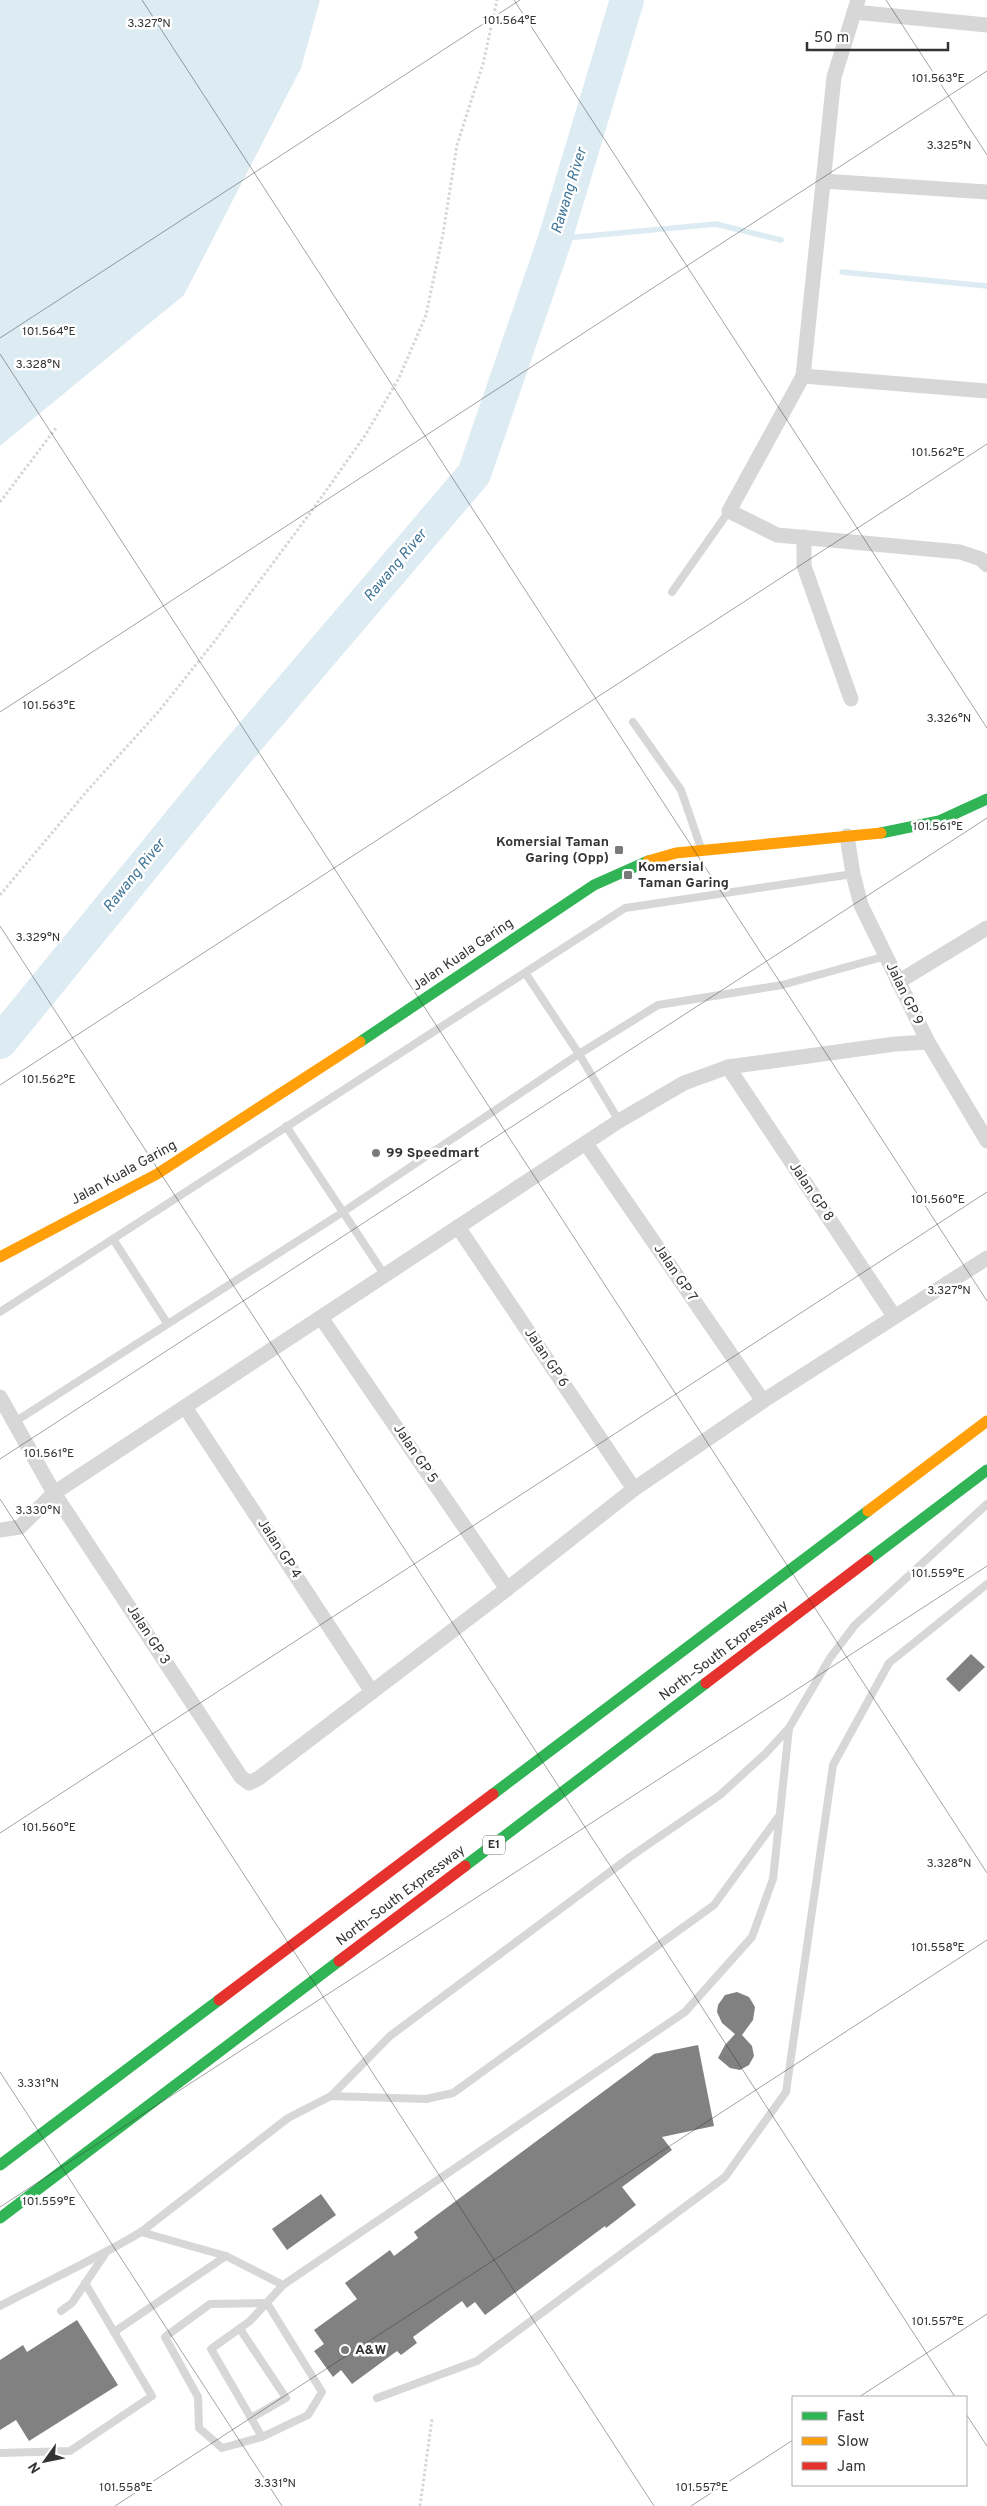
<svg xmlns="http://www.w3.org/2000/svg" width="987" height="2506" viewBox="0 0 987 2506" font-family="Overpass,sans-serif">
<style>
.water{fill:#ddebf3}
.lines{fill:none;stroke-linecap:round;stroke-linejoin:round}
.stream{stroke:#ddebf3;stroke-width:5.5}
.river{stroke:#ddebf3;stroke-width:34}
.building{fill:#818181}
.path{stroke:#d6d6d6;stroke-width:3;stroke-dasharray:2.5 2.5;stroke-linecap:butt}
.lane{stroke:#d7d7d7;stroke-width:8}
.street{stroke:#d7d7d7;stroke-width:15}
.fast{stroke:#30b455;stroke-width:11}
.slow{stroke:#ff9f0a;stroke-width:11}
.jam{stroke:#e5322d;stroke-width:11}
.ticks{fill:none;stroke:#333;stroke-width:1;stroke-opacity:0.45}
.poi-dot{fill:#7a7a7a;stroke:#fff;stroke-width:2}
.labels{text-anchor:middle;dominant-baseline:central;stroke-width:5;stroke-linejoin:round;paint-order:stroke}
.shield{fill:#fff;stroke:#707070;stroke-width:1}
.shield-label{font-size:12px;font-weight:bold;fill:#333}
.poi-label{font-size:14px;font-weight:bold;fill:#333;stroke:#fff;text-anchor:start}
.street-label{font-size:14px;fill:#333;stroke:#fff}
.water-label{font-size:15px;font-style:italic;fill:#3f7597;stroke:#fff}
.ticks-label{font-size:12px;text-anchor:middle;fill:#333;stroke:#fff;stroke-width:5;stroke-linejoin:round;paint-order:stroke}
</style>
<rect width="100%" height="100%" fill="#fff"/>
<path class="water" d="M0,0H320L301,68L184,295L0,446Z"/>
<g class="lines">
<g class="stream">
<path d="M555,239L716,224L781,240"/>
<path d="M842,272L987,286"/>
</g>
<path class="river" d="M0,1042L232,758L474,474L555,239L627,0"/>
</g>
<g class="building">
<path d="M971,1654L985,1667L959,1692L946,1679Z"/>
<path d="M737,1992L749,1997L755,2007L753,2020L742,2035L752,2046L754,2056L749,2065L740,2070L730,2068L718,2058L725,2045L735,2034L722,2023L717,2012L718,2005L725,1995Z"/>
<path d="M698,2045L714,2126L662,2137L672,2150L622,2187L636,2205L606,2228L605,2226L485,2315L475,2302L467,2308L462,2301L413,2337L417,2343L401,2355L397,2351L352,2384L341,2370L333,2377L314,2351L324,2344L314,2330L357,2299L345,2283L390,2250L394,2256L418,2238L414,2232L654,2054Z"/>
<path d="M321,2194L336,2215L287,2250L272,2229Z"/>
<path d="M77,2320L118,2385L29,2441L16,2420L0,2430V2360L23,2345L27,2352Z"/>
</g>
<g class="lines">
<g class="path">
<path d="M0,502L56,428"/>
<path d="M0,895L87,791L159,711L214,642L311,512L366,434L399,378L426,315L443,234L457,145L483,64L497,0"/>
<path d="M420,2506L432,2419"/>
</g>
<g class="lane">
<path d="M672,592L729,511"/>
<path d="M633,722L681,790L701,848"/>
<path d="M526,974L579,1054L619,1121"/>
<path d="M286,1126L386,1277"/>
<path d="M113,1239L167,1323"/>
<path d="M0,1312L625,908L853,874"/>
<path d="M16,1421L343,1212L579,1054L658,1005L782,985L886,956"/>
<path d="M331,2096L390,2036L630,1857L720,1795L765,1754L789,1728"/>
<path d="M141,2232L288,2118L331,2096L426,2099L453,2093L714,1905L779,1816"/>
<path d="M267,2303L322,2392L308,2415L262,2437L211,2349L250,2321L283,2285"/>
<path d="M0,2306C47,2281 96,2259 141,2232L226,2256L283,2285L685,2012L752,1937L773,1879L789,1728L830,1658L855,1625L987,1504"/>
<path d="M61,2311L72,2303L105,2254"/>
<path d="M240,2329L286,2398L251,2418"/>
<path d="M114,2332L226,2256"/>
<path d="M377,2398L477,2361L725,2177L786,2092L833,1765L889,1663L987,1584"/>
<path d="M262,2437L222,2448L199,2428L198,2397L165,2337L210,2304L267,2303"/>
<path d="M0,2453L70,2451L152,2396L85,2283"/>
</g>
<g class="street">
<path d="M854,12L987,25"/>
<path d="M823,181L987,192"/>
<path d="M803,376L834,77L858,0"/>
<path d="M987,391L803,376L729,511L777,535L960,552L981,559L987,565"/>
<path d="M804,537V566L851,699"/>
<path d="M847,836L853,874L861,905L928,1042L987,1141"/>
<path d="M898,982L987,928"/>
<path d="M728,1067L894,1316"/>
<path d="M587,1145L763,1401"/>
<path d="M458,1227L634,1489"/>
<path d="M322,1319L507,1589"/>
<path d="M0,1397L54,1493L241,1777L249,1783L259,1778L507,1589L634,1489L763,1401L987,1258"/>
<path d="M185,1407L372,1692"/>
<path d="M0,1530L20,1527L54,1493L619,1121L684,1083L728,1067L895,1044L928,1042"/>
</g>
<g class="fast">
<path d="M881,833L939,821L987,799"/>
<path d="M360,1042L594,885L648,861"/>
<path d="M868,1560L987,1470"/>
<path d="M493,1794L868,1511"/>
<path d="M465,1866L706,1683"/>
<path d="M0,2165L219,2000"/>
<path d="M0,2218L339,1961"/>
</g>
<g class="slow">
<path d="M648,861L676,853L881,833"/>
<path d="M0,1257L157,1174L360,1042"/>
<path d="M868,1511L987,1421"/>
</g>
<g class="jam">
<path d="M706,1683L868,1560"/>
<path d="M339,1961L465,1866"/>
<path d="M219,2000L493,1794"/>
</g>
</g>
<path class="ticks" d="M142,0L987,1301M514,0L987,728M886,0L987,155M0,338L520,0M0,354L987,1873M0,712L987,71M0,926L955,2397M0,1085L987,444M0,1459L987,818M0,1499L654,2506M0,1833L987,1192M0,2072L282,2506M0,2207L987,1566M859,2397L987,2314M966,2414L987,2446M115,2506L987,1940M691,2506L793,2440"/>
<g class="poi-dot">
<rect x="614" y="845" width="10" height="10" rx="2.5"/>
<rect x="623" y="870" width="10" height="10" rx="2.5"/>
<circle cx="376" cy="1153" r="5"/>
<circle cx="345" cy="2350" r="5"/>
</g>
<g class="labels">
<rect class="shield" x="483" y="1835.5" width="22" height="19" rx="4"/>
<g class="shield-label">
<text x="494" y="1845">E1</text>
</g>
<g class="poi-label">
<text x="609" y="842" text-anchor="end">Komersial Taman<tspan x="609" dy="16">Garing (Opp)</tspan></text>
<text x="638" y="867">Komersial<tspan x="638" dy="16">Taman Garing</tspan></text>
<text x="386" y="1153">99 Speedmart</text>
<text x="355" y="2350">A&amp;W</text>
</g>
<g class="street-label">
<text transform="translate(463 955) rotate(-34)">Jalan Kuala Garing</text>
<text transform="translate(904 994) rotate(64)">Jalan GP 9</text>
<text transform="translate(124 1173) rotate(-29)">Jalan Kuala Garing</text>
<text transform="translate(811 1192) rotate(56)">Jalan GP 8</text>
<text transform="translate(675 1273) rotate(56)">Jalan GP 7</text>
<text transform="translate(546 1358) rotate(56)">Jalan GP 6</text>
<text transform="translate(415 1454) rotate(56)">Jalan GP 5</text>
<text transform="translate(279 1549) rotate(57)">Jalan GP 4</text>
<text transform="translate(148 1635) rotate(57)">Jalan GP 3</text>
<text transform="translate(724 1651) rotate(-37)">North–South Expressway</text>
<text transform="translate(401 1896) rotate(-37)">North–South Expressway</text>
</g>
<g class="water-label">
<text transform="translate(570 191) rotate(-73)">Rawang River</text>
<text transform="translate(396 566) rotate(-50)">Rawang River</text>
<text transform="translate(135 876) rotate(-51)">Rawang River</text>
</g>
</g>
<g class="ticks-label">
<text x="510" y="24">101.564°E</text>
<text x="149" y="27">3.327°N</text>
<text x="938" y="82">101.563°E</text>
<text x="949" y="149">3.325°N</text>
<text x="49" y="335">101.564°E</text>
<text x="38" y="368">3.328°N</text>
<text x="938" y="456">101.562°E</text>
<text x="49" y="709">101.563°E</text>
<text x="949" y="722">3.326°N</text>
<text x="938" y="830">101.561°E</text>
<text x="38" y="941">3.329°N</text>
<text x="49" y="1083">101.562°E</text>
<text x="938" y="1203">101.560°E</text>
<text x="949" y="1294">3.327°N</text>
<text x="49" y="1457">101.561°E</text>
<text x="38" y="1514">3.330°N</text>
<text x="938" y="1577">101.559°E</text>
<text x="49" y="1831">101.560°E</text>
<text x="949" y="1867">3.328°N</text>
<text x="938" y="1951">101.558°E</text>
<text x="38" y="2087">3.331°N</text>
<text x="49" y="2205">101.559°E</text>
<text x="938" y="2325">101.557°E</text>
<text x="275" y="2487">3.331°N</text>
<text x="126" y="2491">101.558°E</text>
<text x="702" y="2491">101.557°E</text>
</g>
<rect x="792" y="2396" width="175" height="90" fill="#ffffff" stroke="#adadad"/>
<rect x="802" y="2412" width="25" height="8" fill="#30b455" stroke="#adadad"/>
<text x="837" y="2421" font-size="15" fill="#333333">Fast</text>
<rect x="802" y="2437" width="25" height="8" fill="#ff9f0a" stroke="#adadad"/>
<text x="837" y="2446" font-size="15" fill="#333333">Slow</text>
<rect x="802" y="2462" width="25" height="8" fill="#e5322d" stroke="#adadad"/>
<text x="837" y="2471" font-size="15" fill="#333333">Jam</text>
<g transform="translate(45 2461) rotate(237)" stroke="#ffffff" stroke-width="4" paint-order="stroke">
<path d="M0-4L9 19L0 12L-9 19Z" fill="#333333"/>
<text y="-8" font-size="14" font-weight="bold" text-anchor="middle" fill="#333333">N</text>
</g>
<path d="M807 42v8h141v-8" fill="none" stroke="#333333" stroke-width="2.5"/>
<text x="814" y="42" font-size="15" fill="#333333" stroke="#ffffff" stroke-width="4" paint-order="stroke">50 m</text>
</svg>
